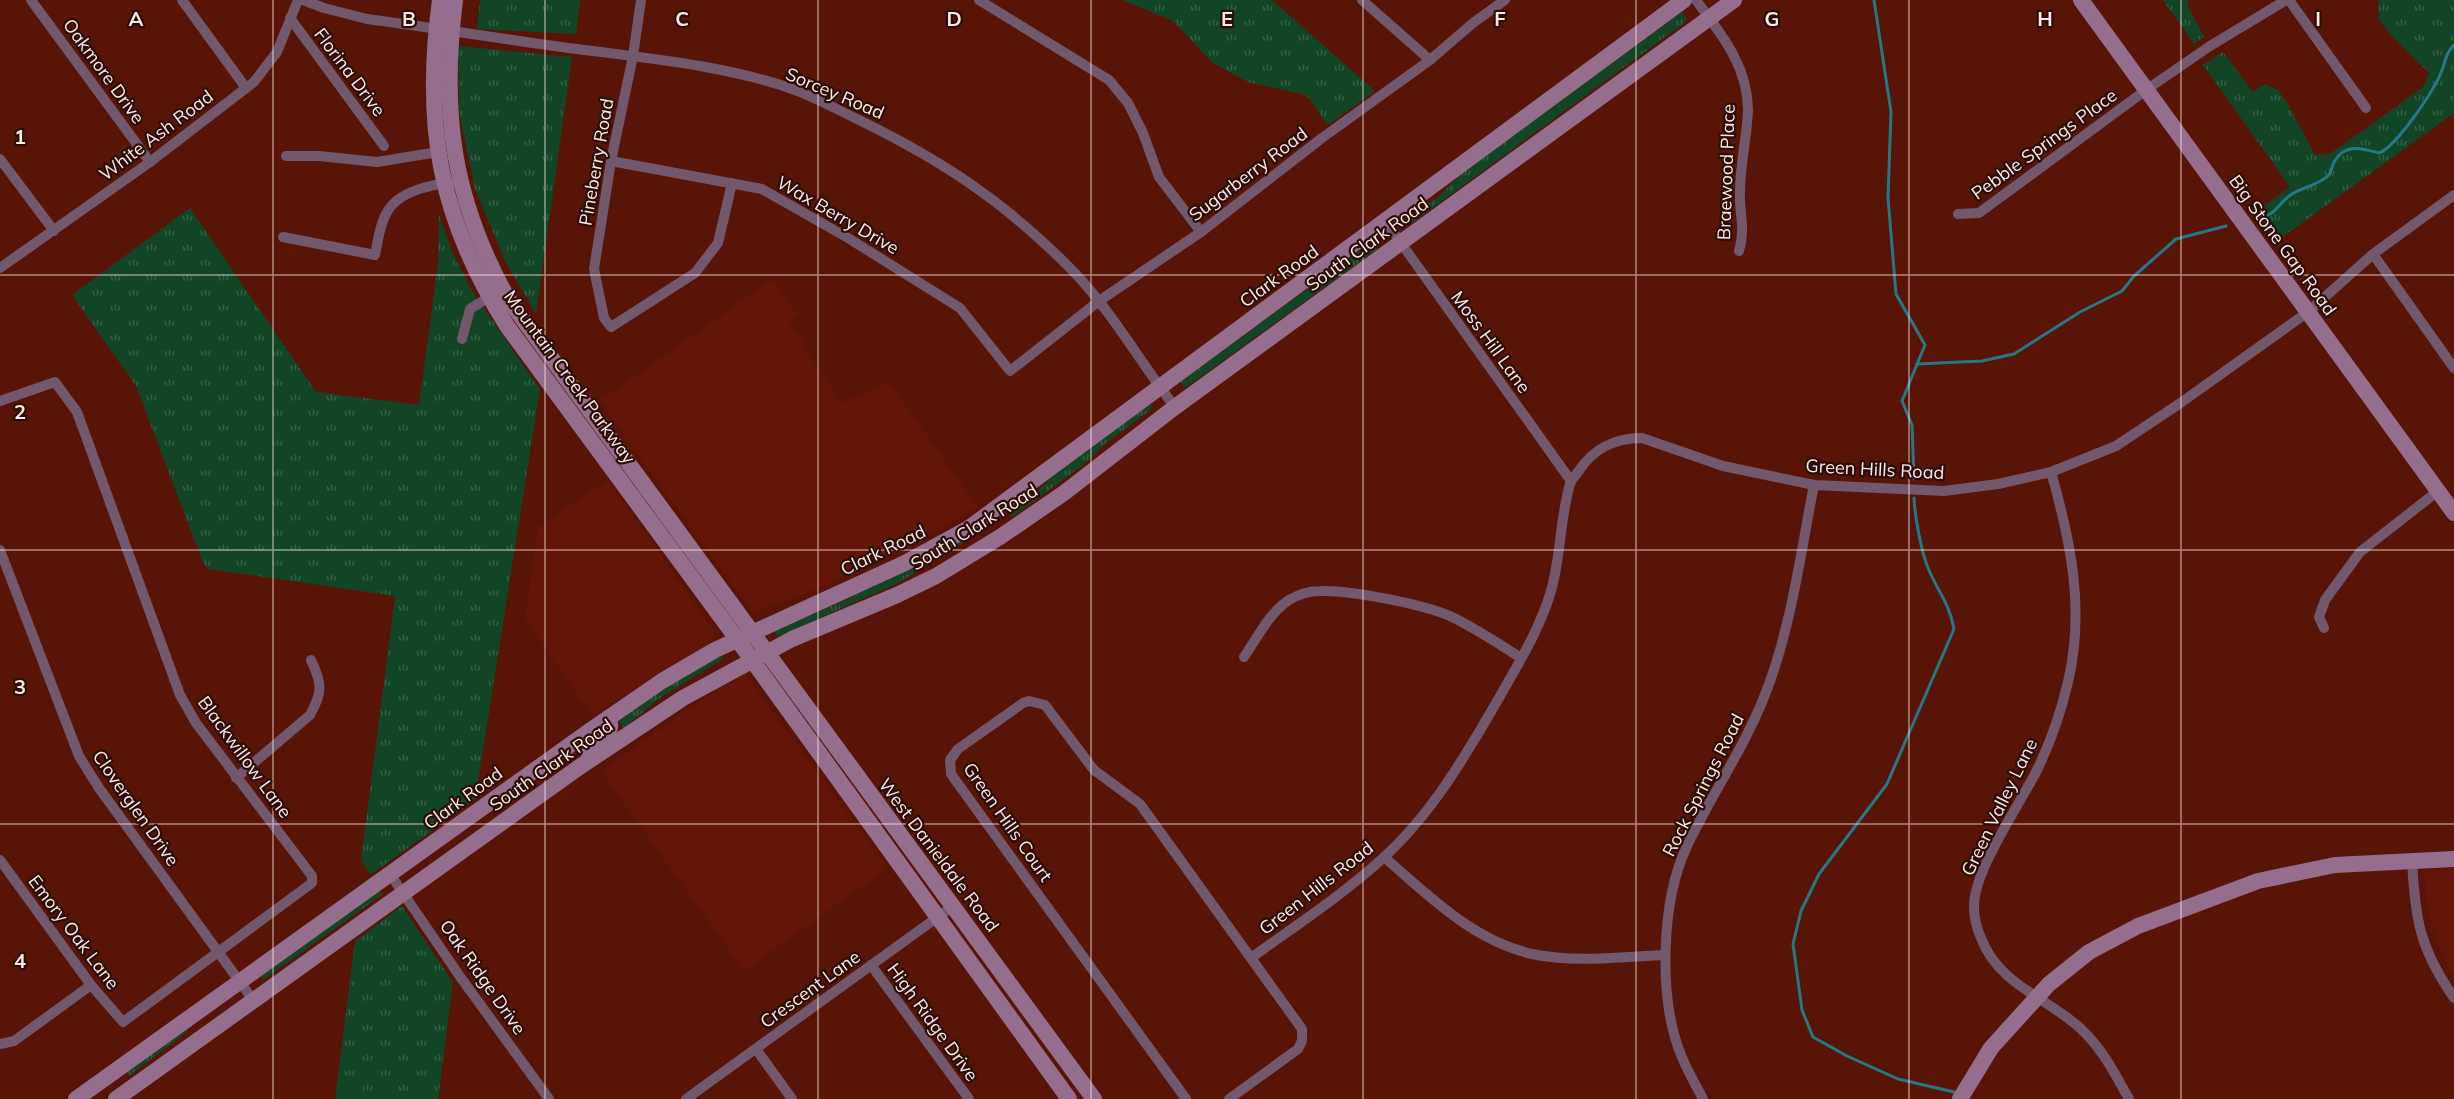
<svg xmlns="http://www.w3.org/2000/svg" width="2454" height="1099" viewBox="0 0 2454 1099" font-family="Mulish,sans-serif">
<style>
.built{fill:#631607}
.grass{fill:url(#grass-tufts)}
.lines{fill:none;stroke-linecap:round;stroke-linejoin:round}
.stream{stroke:#257887;stroke-width:3}
.street{stroke:#71586c;stroke-width:10}
.secondary{stroke:#956e8e;stroke-width:16}
.grid{fill:none;stroke:#fceae6;stroke-width:1.5;stroke-opacity:0.55}
.labels{text-anchor:middle;dominant-baseline:central;stroke-width:4.5;stroke-linejoin:round;paint-order:stroke}
.street-label{font-size:18px;fill:#fceae6;stroke:#2b0d07}
.grid-label{font-size:20px;text-anchor:middle;font-weight:bold;fill:#fceae6;stroke:#2b0d07;stroke-width:4.5;stroke-linejoin:round;paint-order:stroke}
</style>
<defs>
<pattern id="grass-tufts" width="24" height="20" patternUnits="userSpaceOnUse" patternTransform="scale(1.5)"><rect width="24" height="20" fill="#114526"/><path d="M3 7l-1-3M5 7V3M7 7l1-3M15 17l-1-3M17 17v-4M19 17l1-3" fill="none" stroke="#356046"/></pattern>
</defs>
<rect width="100%" height="100%" fill="#581407"/>
<g class="built">
<path d="M773,279L797,314L788,320L806,345L804,348L842,403L889,382L978,507L906,549L795,598L753,613L616,425L601,400Z"/>
<path d="M608,479L714,632L713,641L592,716L525,618L538,528Z"/>
<path d="M745,674L888,868L744,971L601,771L695,704Z"/>
<path d="M2454,869V973L2446,961L2433,929L2426,900L2424,870Z"/>
</g>
<g class="grass">
<path d="M480,0H580L576,34L477,29Z"/>
<path d="M1122,0H1272L1375,91L1328,125L1306,95L1248,82L1213,63L1173,21Z"/>
<path d="M2163,0H2188V6L2204,37L2194,44Z"/>
<path d="M2378,0H2454V113L2273,244L2251,215L2290,187L2203,65L2223,52L2253,92L2265,84L2278,90L2288,104L2315,155L2330,154L2423,87L2429,73L2389,33L2379,19Z"/>
<path d="M1682,12L1687,19L1684,23L1415,221L1412,223L1409,218L1439,196L1461,174Z"/>
<path d="M458,46L572,57L536,314L505,261L475,189L459,112Z"/>
<path d="M190,208L316,392L419,405L438,264L439,215L453,254L472,291L540,389L475,800L370,875L361,860L395,596L209,569L203,563L136,386L72,295Z"/>
<path d="M1377,238L1381,244L1376,250L1185,388L1181,382L1183,380Z"/>
<path d="M1150,404L1153,408L1106,443L1083,465L1012,517L1009,513L1011,511L1036,493L1055,474Z"/>
<path d="M970,533L973,537L968,540L898,583L777,637L775,631L852,597L875,582Z"/>
<path d="M720,655L723,659L657,700L624,728L618,720L652,696Z"/>
<path d="M379,890L382,895L263,980L260,976Z"/>
<path d="M402,906L453,982L438,1099H335L355,941Z"/>
<path d="M186,1028L188,1031L129,1076L126,1071Z"/>
</g>
<g class="lines">
<g class="stream">
<path d="M1874,0L1891,112L1888,198L1896,294L1925,345L1902,401L1912,425L1914,479"/>
<path d="M2259,219C2278,213 2278,203 2292,194C2303,187 2319,185 2329,175C2331,172 2332,166 2334,162C2345,143 2361,148 2379,153C2396,147 2432,93 2440,75C2446,63 2444,55 2454,45"/>
<path d="M1917,364L1982,361L2014,354L2080,312L2122,291L2134,276L2176,239L2226,226"/>
<path d="M1914,498C1915,518 1921,550 1928,568C1938,592 1949,602 1954,629L1887,784L1819,874L1801,911L1793,944L1802,1010L1813,1037L1847,1056L1898,1079L1954,1092"/>
</g>
<g class="street">
<path d="M31,0L150,162"/>
<path d="M182,0L246,88"/>
<path d="M303,0L324,8L367,19C437,28 507,40 577,49C646,58 730,66 795,90C817,98 838,110 859,120C941,160 1002,200 1067,265C1109,306 1139,361 1175,407"/>
<path d="M641,0L633,56L611,161L594,269L604,318L611,327L695,273L718,243L732,183"/>
<path d="M979,0L1109,80L1128,103L1143,133L1159,177L1201,232"/>
<path d="M1362,0L1430,60"/>
<path d="M1696,0C1721,34 1748,66 1748,110C1747,137 1740,165 1740,192C1739,215 1746,227 1739,251"/>
<path d="M2289,0L2366,108"/>
<path d="M290,18L384,146"/>
<path d="M286,156H319L377,162L438,152"/>
<path d="M0,159L54,231"/>
<path d="M611,161L762,189L848,238L960,308L1010,371L1099,301L1201,232L1322,138L1430,60L1473,23L1505,0"/>
<path d="M1958,214L1979,213L2146,90L2210,46L2286,0"/>
<path d="M1386,222L1571,481"/>
<path d="M283,237L375,255C382,219 384,199 423,188C433,185 441,183 451,183"/>
<path d="M2373,254L2454,368"/>
<path d="M0,268L150,162L254,82L277,52L298,0"/>
<path d="M462,339L470,309L489,297"/>
<path d="M0,401L55,382L77,412L180,695L196,723L312,876V883L123,1022L91,985L0,860"/>
<path d="M2051,472C2071,542 2085,610 2068,682C2061,712 2051,741 2038,768C2021,803 1973,871 1974,907C1974,918 1977,929 1981,938C1999,985 2046,997 2080,1028C2102,1048 2115,1074 2129,1099"/>
<path d="M0,550L79,756L99,788L253,1000"/>
<path d="M2324,628L2319,617L2325,600L2360,552L2438,491"/>
<path d="M1244,657C1257,638 1270,612 1289,600C1299,594 1309,591 1320,591C1350,590 1422,604 1450,616C1475,628 1498,643 1521,658"/>
<path d="M236,778L310,715C323,692 322,683 311,660"/>
<path d="M1384,857C1428,895 1473,941 1532,954C1575,963 1621,957 1665,955"/>
<path d="M2412,860C2415,920 2420,949 2454,998"/>
<path d="M390,874L461,978L549,1099"/>
<path d="M1251,958C1295,926 1341,896 1382,859C1432,814 1466,755 1499,698C1518,664 1540,629 1551,591C1561,556 1560,518 1570,484C1572,479 1575,476 1578,472C1593,449 1613,438 1642,438L1723,466L1814,485L1944,491L1998,484L2051,472L2116,446L2179,404L2308,312L2373,254L2454,195"/>
<path d="M871,965L969,1099"/>
<path d="M0,1044L14,1041L91,985"/>
<path d="M756,1049L792,1099"/>
<path d="M686,1099L953,906"/>
<path d="M1186,1099L951,774L950,760L958,749L1023,703L1029,701L1045,705L1094,770L1140,804L1302,1029V1041L1298,1049L1229,1099"/>
<path d="M1703,1099C1695,1084 1687,1070 1681,1055C1658,998 1661,901 1687,846C1713,791 1748,743 1769,684C1792,621 1801,551 1814,485"/>
</g>
<g class="secondary">
<path d="M440,0C423,126 439,218 507,326L729,628L1069,1099"/>
<path d="M455,0C441,113 452,198 508,299L1094,1099"/>
<path d="M2081,0L2454,513"/>
<path d="M589,753C597,742 617,732 608,718"/>
<path d="M76,1099L588,732L662,681L715,650L905,563L969,528L1684,0"/>
<path d="M116,1099L578,768L683,698L792,639L897,595L936,576L1000,537L1064,493L1175,407L1734,0"/>
<path d="M1960,1099L1991,1048L2049,984L2089,952L2138,926L2258,881L2335,865L2454,859"/>
</g>
</g>
<path class="grid" d="M273,0V1099M545,0V1099M818,0V1099M1091,0V1099M1363,0V1099M1636,0V1099M1909,0V1099M2181,0V1099M0,275H2454M0,550H2454M0,824H2454"/>
<g class="labels">
<g class="street-label">
<text transform="translate(104 71) rotate(54)">Oakmore Drive</text>
<text transform="translate(350 72) rotate(53)">Florina Drive</text>
<text transform="translate(835 93) rotate(23)">Sorcey Road</text>
<text transform="translate(156 135) rotate(-37)">White Ash Road</text>
<text transform="translate(2044 144) rotate(-36)">Pebble Springs Place</text>
<text transform="translate(596 162) rotate(-80)">Pineberry Road</text>
<text transform="translate(1726 172) rotate(-88)">Braewood Place</text>
<text transform="translate(1248 174) rotate(-37)">Sugarberry Road</text>
<text transform="translate(838 215) rotate(30)">Wax Berry Drive</text>
<text transform="translate(1367 244) rotate(-36)">South Clark Road</text>
<text transform="translate(2283 245) rotate(54)">Big Stone Gap Road</text>
<text transform="translate(1279 276) rotate(-36)">Clark Road</text>
<text transform="translate(1491 342) rotate(54)">Moss Hill Lane</text>
<text transform="translate(570 377) rotate(54)">Mountain Creek Parkway</text>
<text transform="translate(1875 469) rotate(3)">Green Hills Road</text>
<text transform="translate(974 527) rotate(-32)">South Clark Road</text>
<text transform="translate(883 550) rotate(-26)">Clark Road</text>
<text transform="translate(245 757) rotate(54)">Blackwillow Lane</text>
<text transform="translate(551 765) rotate(-35)">South Clark Road</text>
<text transform="translate(1703 785) rotate(-63)">Rock Springs Road</text>
<text transform="translate(463 798) rotate(-36)">Clark Road</text>
<text transform="translate(1999 807) rotate(-64)">Green Valley Lane</text>
<text transform="translate(136 808) rotate(55)">Cloverglen Drive</text>
<text transform="translate(1008 822) rotate(55)">Green Hills Court</text>
<text transform="translate(939 855) rotate(53)">West Danieldale Road</text>
<text transform="translate(1316 888) rotate(-38)">Green Hills Road</text>
<text transform="translate(74 932) rotate(53)">Emory Oak Lane</text>
<text transform="translate(483 977) rotate(55)">Oak Ridge Drive</text>
<text transform="translate(810 989) rotate(-36)">Crescent Lane</text>
<text transform="translate(933 1022) rotate(54)">High Ridge Drive</text>
</g>
</g>
<g class="grid-label">
<text x="136" y="26">A</text>
<text x="409" y="26">B</text>
<text x="682" y="26">C</text>
<text x="954" y="26">D</text>
<text x="1227" y="26">E</text>
<text x="1500" y="26">F</text>
<text x="1772" y="26">G</text>
<text x="2045" y="26">H</text>
<text x="2318" y="26">I</text>
<text x="20" y="144">1</text>
<text x="20" y="419">2</text>
<text x="20" y="694">3</text>
<text x="20" y="968">4</text>
</g>
</svg>
